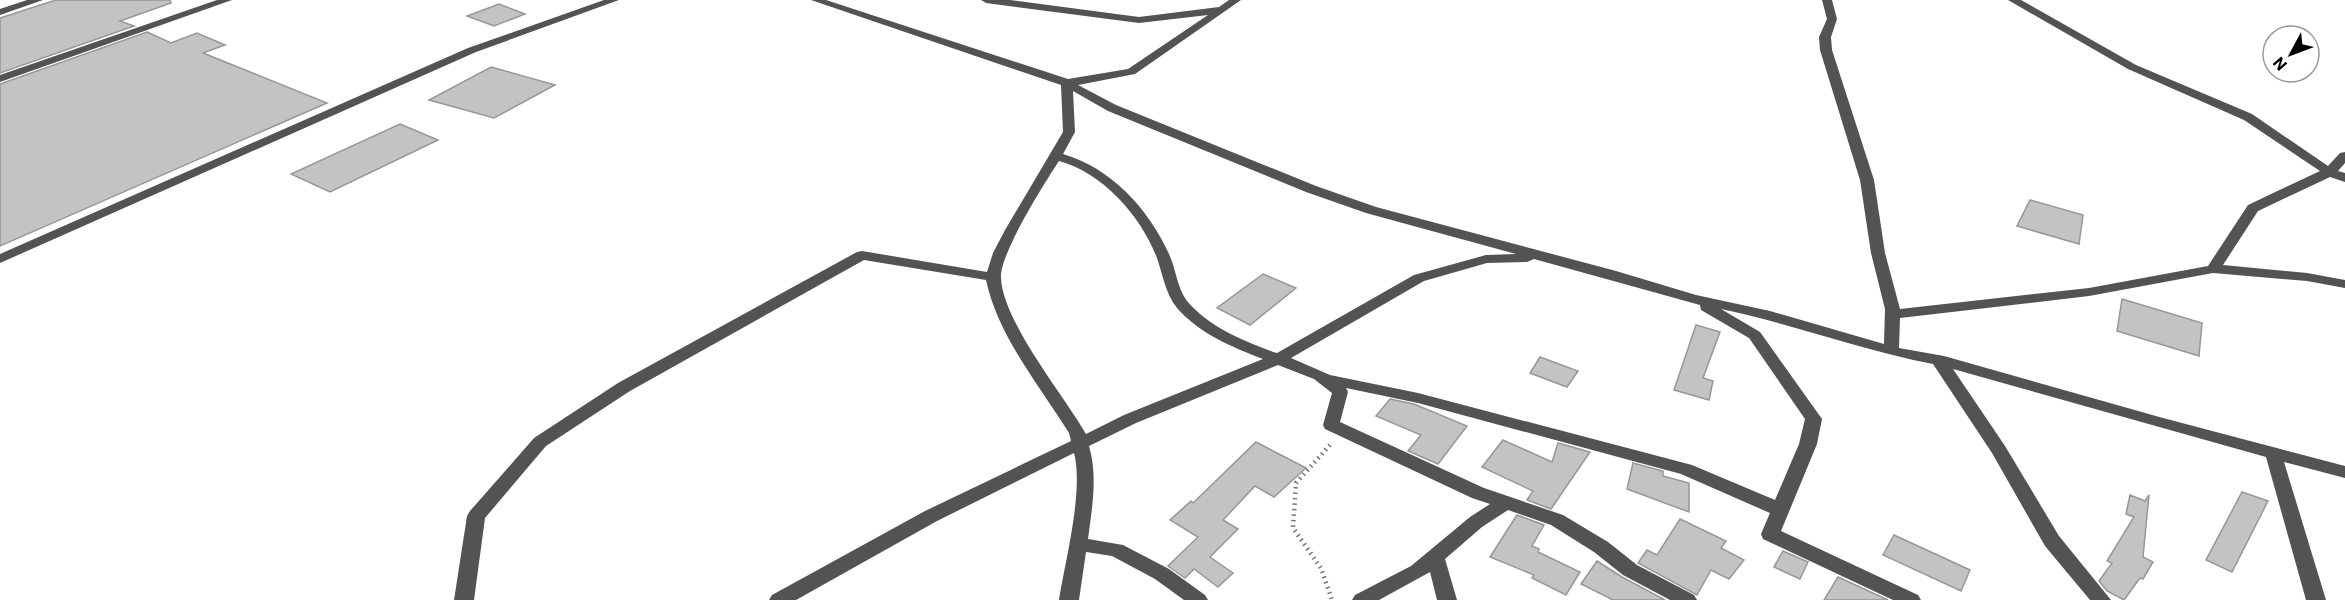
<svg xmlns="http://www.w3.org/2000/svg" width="2345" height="600" viewBox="0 0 2345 600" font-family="Roboto,sans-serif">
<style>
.building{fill:#c3c3c3;stroke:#979797;stroke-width:1.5}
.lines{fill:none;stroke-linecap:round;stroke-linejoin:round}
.path{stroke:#757575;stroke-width:4.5;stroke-dasharray:1.5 4;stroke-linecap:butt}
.minor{fill:#535353;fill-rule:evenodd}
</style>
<rect width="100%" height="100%" fill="#fff"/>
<g class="building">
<path d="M56,0H170L171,3L120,21L134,26L0,73V18Z"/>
<path d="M499,4L525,14L494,26L467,16Z"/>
<path d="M147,32L171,43L197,33L225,45L203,53L327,103L0,246V84Z"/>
<path d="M491,67L555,85L494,118L429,100Z"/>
<path d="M400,124L438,140L330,192L291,174Z"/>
<path d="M2030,200L2083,215L2079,244L2017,226Z"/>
<path d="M1263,274L1296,288L1250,325L1217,308Z"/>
<path d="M2122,299L2202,323L2199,356L2117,331Z"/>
<path d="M1696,325L1720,332L1703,378L1713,381L1709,400L1674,390Z"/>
<path d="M1540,357L1578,371L1567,387L1530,373Z"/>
<path d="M1390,399L1414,404L1467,426L1438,464L1408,451L1421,435L1376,416Z"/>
<path d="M1503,440L1552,462L1558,443L1590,452L1551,509L1527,500L1533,491L1482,467Z"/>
<path d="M1256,442L1306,468L1274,497L1255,486L1223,520L1238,529L1210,557L1233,573L1218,587L1194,569L1185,578L1168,566L1198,537L1170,520L1191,501L1193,503Z"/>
<path d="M1633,463L1663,471V476L1689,483V512L1627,489Z"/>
<path d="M2242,492L2268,501L2232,572L2206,560Z"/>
<path d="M2130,495L2145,501L2149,495L2143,557L2153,562L2143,579L2140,578L2124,600L2107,591L2099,581L2112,563L2107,561L2134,517L2126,514Z"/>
<path d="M1517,515L1544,525L1532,546L1539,549L1538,552L1580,572L1566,595L1532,578L1534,575L1490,557Z"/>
<path d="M1680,519L1726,541L1721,548L1744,560L1729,579L1711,570L1697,595L1638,563L1647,550L1657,555Z"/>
<path d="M1894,535L1970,570L1961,591L1883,555Z"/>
<path d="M1783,551L1808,562L1800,579L1774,567Z"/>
<path d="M1597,561L1622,577L1665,600H1613L1581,584Z"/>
<path d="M1838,577L1888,600H1824Z"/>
</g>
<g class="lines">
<path class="path" d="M1330,445L1296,483L1293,528L1321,568L1332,600"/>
<g class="minor">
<path d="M27,0H43L0,15V9Z"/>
<path d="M217,0H232L0,82V75Z"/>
<path d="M604,0H619L476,52L0,263V254L468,48Z"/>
<path d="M811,0H826L1068,79L1128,69L1208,15L1139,23L986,3L981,0H1010L1139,17L1219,7L1229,0H1241L1135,74L1078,85L1116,105L1316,186L1376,207L1616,271L1696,295L1770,311L1884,344L1885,309L1871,253L1860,180L1820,50L1819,37L1827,19L1822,0H1832L1837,19L1831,37L1832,50L1874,180L1885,253L1900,309L2089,288L2208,266L2248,205L2320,171L2244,120L2128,69L2008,0H2021L2136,65L2252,114L2328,166L2340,153L2345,152V163L2338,171L2345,173V182L2330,177L2258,211L2223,265L2307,273L2345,280V288L2307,281L2213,273L2089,296L1900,318L1899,348L1944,356L2163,418L2345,466V478L2284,462L2326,600H2306L2266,457L1953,369L2005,446L2059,536L2111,600H2090L2045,546L1992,453L1933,364C1861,350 1793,324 1721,309L1760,332L1822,419L1817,444L1781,531L1918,595L1921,600H1893L1763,539L1761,534L1770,513L1681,474L1418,403L1346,388L1348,392L1340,422L1484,488L1563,515L1608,542L1637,565L1694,595L1697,600H1670L1623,575L1594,552L1551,525L1508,510L1482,527L1445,559L1457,600H1437L1430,572L1379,600H1352L1355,595L1411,566L1470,517L1490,504L1472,498L1325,429L1323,425L1332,393L1314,379L1278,365L1136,423L1089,446C1098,476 1092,508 1088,539L1123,545L1169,569L1205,595L1208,600H1184L1155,579L1112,556L1086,552L1079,600H1059C1065,562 1084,490 1074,453L937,521L796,600H769L772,595L925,511L1071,441L1069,433C1039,385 998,336 986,280L864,260L630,391L546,446L485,518L474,600H454L467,516L470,511L534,438L618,383L857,252L862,251L987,272L993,253L1005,230L1063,132L1061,85ZM1073,91L1108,111L1306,192L1366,213L1516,254L1486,255L1414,275L1277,353L1273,352C1242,340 1209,327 1187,301C1177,288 1176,269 1169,254C1148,208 1111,168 1063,154L1075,132ZM1059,161C1103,173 1141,216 1157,258C1163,275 1165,293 1177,308C1200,334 1232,347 1263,359L1124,415L1086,434C1063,394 1003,322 1001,278C999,255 1045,182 1059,161ZM1534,259L1700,305L1701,310L1749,338L1805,419L1799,444L1775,500L1692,465L1418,393L1330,375L1291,358L1424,281L1487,263L1527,262Z"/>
</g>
</g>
<g transform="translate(2291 54) rotate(229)"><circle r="28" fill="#ffffff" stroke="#999999" stroke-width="1.5"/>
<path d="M0-4.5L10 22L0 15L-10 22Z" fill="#000000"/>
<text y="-9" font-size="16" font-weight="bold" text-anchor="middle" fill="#000000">N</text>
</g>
</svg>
